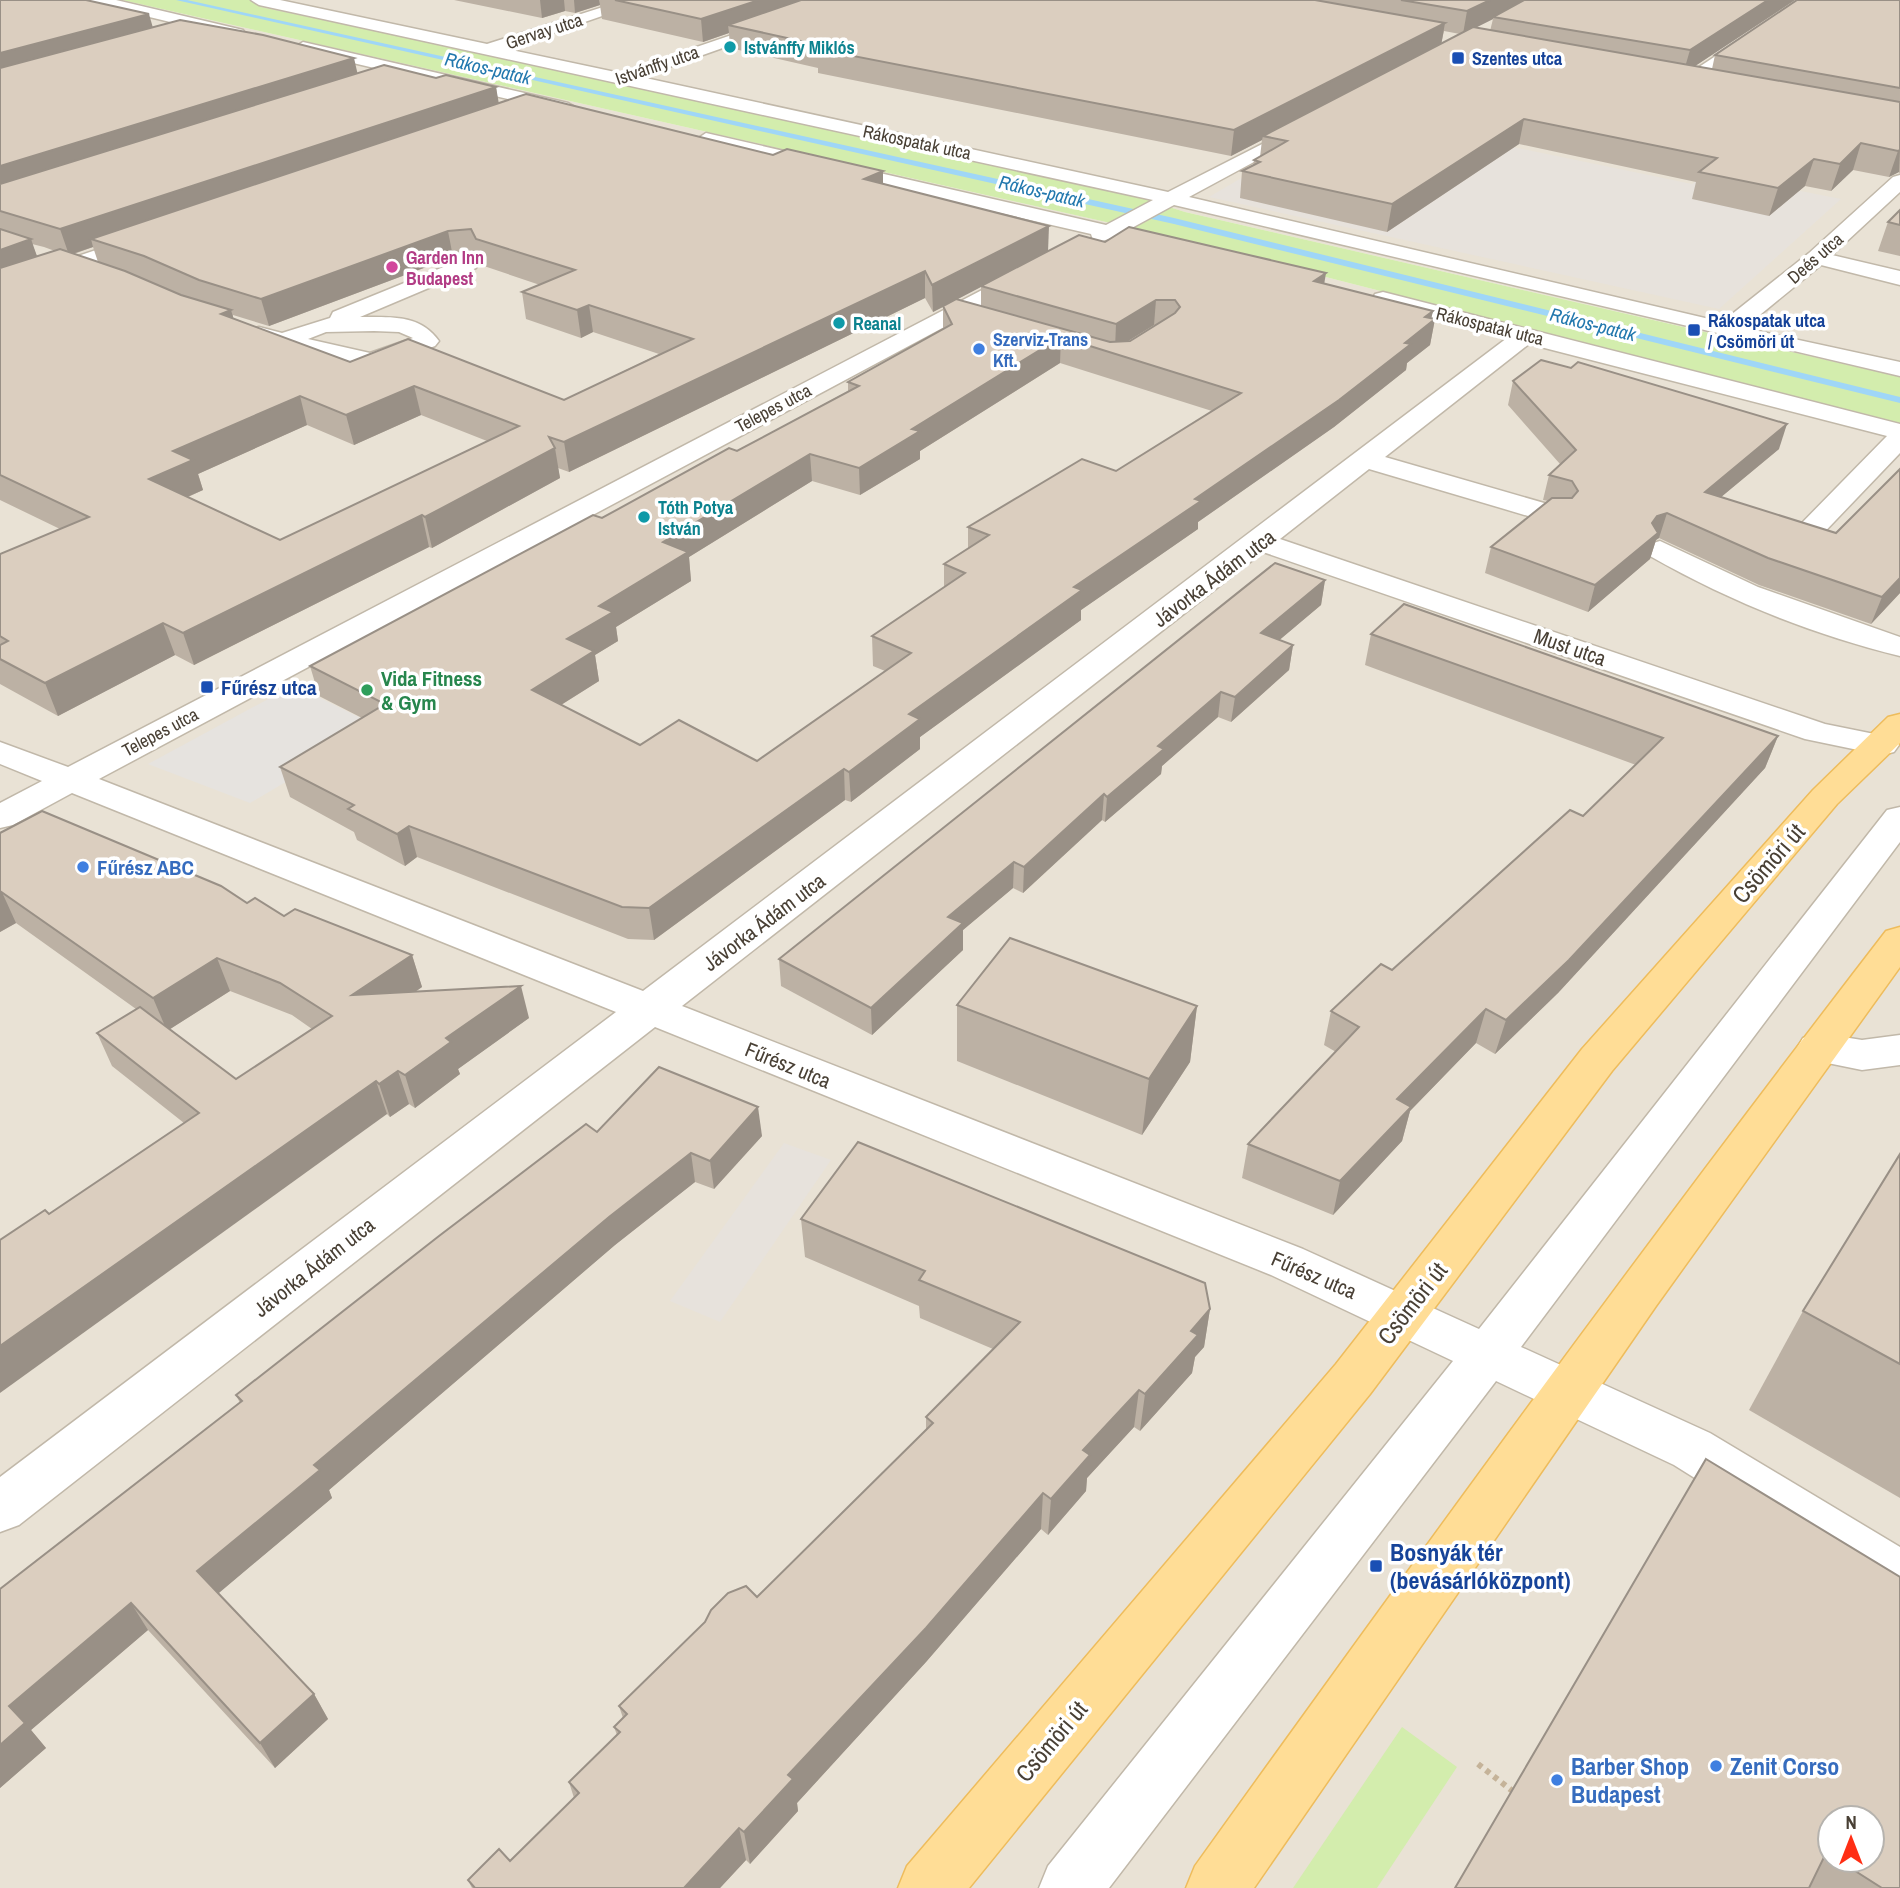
<svg xmlns="http://www.w3.org/2000/svg" width="1900" height="1888" viewBox="0 0 1900 1888" font-family="'Archivo Narrow',sans-serif">
<style>
.residential{fill:#e9e2d5;fill-rule:evenodd}
.industrial{fill:#e7e2dc}
.green{fill:#d3edad}
.parking{fill:#e6e3df}
.lines{fill:none;stroke-linecap:round;stroke-linejoin:round}
.stream{fill:#9fd6f7;fill-rule:evenodd}
.minor-casing{stroke:#c1b8a9;stroke-width:3}
.major-casing{stroke:#eebc5c;stroke-width:3}
.path{stroke:#c5b399;stroke-width:6;stroke-dasharray:5 5;stroke-linecap:butt}
.minor{fill:#fff;fill-rule:evenodd}
.major{fill:#ffdd96;fill-rule:evenodd}
.wall{fill:#bcb1a4;fill-rule:evenodd}
.shaded-wall{fill:#999086}
.building{fill:#dbcebf;stroke:#999086;stroke-width:2;fill-rule:evenodd}
.culture-dot{fill:#0f9aa8;stroke:#fff;stroke-width:2.5}
.transit-dot{fill:#1a4fb4;stroke:#fff;stroke-width:2.5}
.hotel-dot{fill:#d1479c;stroke:#fff;stroke-width:2.5}
.shop-dot{fill:#3f7fe0;stroke:#fff;stroke-width:2.5}
.leisure-dot{fill:#2e9e5b;stroke:#fff;stroke-width:2.5}
.labels{text-anchor:middle;dominant-baseline:central;stroke-width:7;stroke-linejoin:round;paint-order:stroke}
.far-street-label{font-size:18px;fill:#494035;stroke:#fff}
.far-culture-label{font-size:18px;font-weight:bold;fill:#0d838f;stroke:#fff;text-anchor:start}
.far-transit-label{font-size:18px;font-weight:bold;fill:#164399;stroke:#fff;text-anchor:start}
.far-hotel-label{font-size:18px;font-weight:bold;fill:#b23c85;stroke:#fff;text-anchor:start}
.far-shop-label{font-size:18px;font-weight:bold;fill:#366cbe;stroke:#fff;text-anchor:start}
.far-water-label{font-size:19px;font-style:italic;fill:#2278ae;stroke:#fff}
.street-label{font-size:21px;fill:#494035;stroke:#fff}
.leisure-label{font-size:21px;font-weight:bold;fill:#27864d;stroke:#fff;text-anchor:start}
.transit-label{font-size:21px;font-weight:bold;fill:#164399;stroke:#fff;text-anchor:start}
.shop-label{font-size:21px;font-weight:bold;fill:#366cbe;stroke:#fff;text-anchor:start}
.near-street-label{font-size:24px;fill:#494035;stroke:#fff}
.near-transit-label{font-size:24px;font-weight:bold;fill:#164399;stroke:#fff;text-anchor:start}
.near-shop-label{font-size:24px;font-weight:bold;fill:#366cbe;stroke:#fff;text-anchor:start}
</style>
<rect width="100%" height="100%" fill="#f5f0e7"/>
<g class="residential">
<path d="M0,0H122L1146,231L1900,424V1888H0ZM1830,1818H1872V1860H1830Z"/>
<path d="M287,0H1900V377L1185,212L1135,196L259,7Z"/>
</g>
<g class="industrial">
<path d="M1318,133L1513,147L1692,184L1706,172L1841,199L1719,309L1209,197Z"/>
<path d="M784,1143L831,1160L720,1322L670,1301Z"/>
</g>
<g class="green">
<path d="M122,0H287L261,7L628,84L1135,196L1185,212L1900,377V424L1146,231Z"/>
<path d="M1402,1727L1457,1767L1377,1888H1293Z"/>
</g>
<path class="parking" d="M294,685L379,727L250,803L148,764Z"/>
<g class="lines">
<path class="stream" d="M176,0H187L1174,218L1900,397V403L1174,224Z"/>
<g class="minor-casing">
<g id="minor">
<path d="M88,0H116L243,30L245,33L237,38L91,3Z"/>
<path d="M251,0H280L487,44L625,0H648L507,49L620,73L835,0H858L641,77L1168,192L1307,121L1316,126L1313,130L1189,197L1722,322L1809,253L1893,177L1900,175V192L1832,255L1900,271V285L1821,265L1744,328L1900,362V376L1174,205L1128,230L1180,241L1183,246L1180,251L1172,252L1111,238L1100,242L1093,240L1091,234L706,145L697,139L706,133L1106,225L1153,200L259,5Z"/>
<path d="M1800,0H1818L1693,87H1681L1678,83L1681,79Z"/>
<path d="M303,42L568,103L577,108L568,113L297,50L295,47Z"/>
<path d="M147,233L154,235L158,239L154,243L0,296V282Z"/>
<path d="M468,257L479,263L476,268L360,317C391,317 420,314 439,341L435,346L381,366L372,368L251,339L247,334L251,329L259,327L282,333L330,318L333,312ZM374,331L399,332L413,338L370,353L308,339L326,332Z"/>
<path d="M1028,266L1039,273L1036,278L99,779L643,991L1507,338L1375,304L1372,299L1375,294L1383,292L1900,424V453L1813,544L1803,547L1793,544L1789,538L1793,532L1887,436L1529,344L1385,457L1565,509L1569,515L1565,521L1555,523L1545,521L1369,469L1280,539L1825,724L1894,738L1899,745L1894,752L1882,755L1805,739L1263,552L682,1006L1303,1249L1479,1329L1887,810L1900,807V842L1521,1347L1710,1433L1900,1547V1602L1881,1595L1674,1465L1496,1381L1109,1888H1039L1048,1866L1453,1361L1271,1275L655,1027L19,1525L0,1532V1477L616,1012L72,793L13,825L0,828V803L42,781L0,764V742L68,767Z"/>
<path d="M1660,541L1758,587L1900,637V656C1814,635 1727,600 1650,556L1646,550L1650,544Z"/>
<path d="M1818,1033L1862,1040L1900,1035V1065L1862,1070L1803,1058L1797,1048L1803,1038Z"/>
</g>
</g>
<g class="major-casing">
<g id="major">
<path d="M1900,714V743L1837,804L1612,1071L1370,1394L969,1888H898L907,1866L1336,1364L1582,1049L1813,790L1888,717Z"/>
<path d="M1900,927V967L1656,1306L1254,1888H1186L1195,1866C1421,1551 1649,1238 1886,931Z"/>
</g>
</g>
<path class="path" d="M1478,1764L1515,1793"/>
<use href="#minor" class="minor"/>
<use href="#major" class="major"/>
</g>
<g class="wall">
<path d="M0,0L153,27L357,73L436,78L496,87L498,103L773,155L883,171V184L1048,251L1105,242L1324,284L1433,311L1431,319H1435L1430,345L1407,363L1406,370L1334,427L1198,522V529L1081,610V620L920,737V749L851,802L845,800L654,940L628,939L417,857L405,866L357,840L354,832L290,797L280,767L362,718L319,696L310,666L737,451L848,391V382L943,329V307L933,312L925,298L569,472L558,468L560,478L432,548L429,547L194,665L175,655L58,716L0,684V554L60,529L0,500ZM32,244L44,247L55,251L37,256ZM93,247L98,262L74,254ZM476,255L481,265L540,285L522,292L526,319L581,338L593,332L659,354L564,400L350,362L233,318V315L269,326L453,257ZM981,286V306L957,299L961,297ZM1154,325H1157L1130,341L1127,342ZM1060,363L1212,411L1116,471L968,527V548L944,564V587L872,636L873,666L885,671L757,761L640,745L561,705L599,681L595,655L618,641L616,627L691,581L689,557L812,481L860,495L920,459V451ZM421,415L487,441L280,540L188,497L203,490L198,474L307,425L354,445Z"/>
<path d="M454,0H1795L1695,66L1712,69L1715,55L1900,0V174L1899,172L1889,177L1853,170L1831,191L1805,186L1769,216L1692,199L1696,182L1519,144L1387,232L1240,198L1242,171L1253,166L1254,160L1260,157L1262,140L1231,156L818,73V68L730,48L729,33L703,42L602,19L600,5L575,13L565,11L542,18ZM1493,19L1490,31L1475,28ZM1444,31L1460,34L1441,44Z"/>
<path d="M1900,210V256L1878,251L1888,222Z"/>
<path d="M1513,381L1779,449L1721,497L1900,593L1871,624L1759,585L1659,538L1656,540L1650,559L1588,612L1485,573L1491,547L1548,501L1543,500L1549,475L1560,464L1508,405Z"/>
<path d="M1325,580L1321,605L1279,640L1293,645L1289,670L1231,722L1218,717L1162,766L1161,774L1105,822L1102,820L1023,893L1013,888L963,930V950L872,1035L781,986L779,959Z"/>
<path d="M1371,634L1778,736L1765,768L1558,993L1495,1054L1476,1043L1410,1111L1402,1141L1333,1215L1242,1178L1248,1144L1336,1052L1324,1045L1331,1011L1392,970L1583,816L1636,765L1365,665Z"/>
<path d="M0,833L247,903L284,916L412,955L422,987L415,992L529,1018L458,1069L460,1074L415,1108L409,1104L390,1117L387,1114L49,1214L184,1123L112,1066L97,1033L136,1009L16,923L0,932ZM230,991L292,1015L312,1029L236,1079L170,1029Z"/>
<path d="M957,1005L1197,1006L1190,1062L1142,1135L957,1061Z"/>
<path d="M597,1132L762,1136L714,1189L695,1182L615,1245L329,1490L332,1498L218,1593L314,1694L328,1719L275,1768L148,1630L31,1730L46,1748L0,1788V1589L240,1403L236,1395Z"/>
<path d="M1900,1154V1498L1749,1410L1803,1311Z"/>
<path d="M801,1219L1210,1309L1204,1347L1195,1357L1192,1373L1140,1431L1134,1427L1087,1478L1086,1491L1048,1535L1041,1529L926,1662L797,1803L798,1811L750,1864L746,1860L720,1888H472L468,1880L510,1861L574,1798L569,1782L617,1735L614,1727L623,1718L619,1706L757,1597L926,1430V1417L993,1349L920,1318L919,1306L805,1257Z"/>
<path d="M1900,1577V1888H1455ZM1830,1818L1872,1860H1830Z"/>
</g>
<g class="shaded-wall">
<path d="M540,0H564L565,11L542,18Z"/>
<path d="M574,0H599L600,5L575,13Z"/>
<path d="M759,0H827L728,25L729,33L703,42L701,19Z"/>
<path d="M1490,0H1529L1493,17V19L1463,34L1467,11Z"/>
<path d="M1768,0H1795L1683,74L1690,50Z"/>
<path d="M149,14L155,35L0,77V53Z"/>
<path d="M1445,23L1441,46L1263,136L1262,140L1231,156L1234,130Z"/>
<path d="M354,58L359,80L0,193V166Z"/>
<path d="M496,87L500,110L91,239L93,247L69,255L60,229Z"/>
<path d="M1524,119L1519,144L1387,232L1392,204Z"/>
<path d="M1861,143L1853,170L1831,191L1840,164Z"/>
<path d="M1900,150L1899,172L1889,177L1898,151Z"/>
<path d="M1814,159L1805,186L1769,216L1778,188Z"/>
<path d="M883,171V196L864,179Z"/>
<path d="M1049,226L1048,252L933,312L932,285Z"/>
<path d="M448,231L453,257L269,326L261,299Z"/>
<path d="M31,239L40,265L0,280V250Z"/>
<path d="M925,271V298L569,472L564,442Z"/>
<path d="M1326,273L1322,297L1314,281Z"/>
<path d="M1156,300L1154,325L1115,349L1116,324Z"/>
<path d="M589,305L593,332L581,338L577,310Z"/>
<path d="M231,310L239,337L221,314Z"/>
<path d="M1433,311L1430,323L1435,319L1430,345L1407,363L1406,370L1334,427L1198,522V529L1081,610V620L920,737V749L851,802L849,772L909,714L1074,587L1405,343L1425,317Z"/>
<path d="M1061,337L1060,363L920,451V459L860,495L859,468L912,429Z"/>
<path d="M414,386L421,415L354,445L346,415Z"/>
<path d="M300,396L307,425L198,474L203,490L160,509L149,479L173,451Z"/>
<path d="M1787,424L1779,449L1697,517L1705,492Z"/>
<path d="M555,448L560,478L432,548L425,517Z"/>
<path d="M810,454L812,481L689,557L691,581L616,627L618,641L595,655L599,681L537,720L532,690L567,639L599,606L663,542Z"/>
<path d="M1667,513L1659,538L1656,540L1650,559L1588,612L1595,585L1657,516Z"/>
<path d="M422,515L429,547L194,665L183,633Z"/>
<path d="M1900,578V593L1871,624L1882,597Z"/>
<path d="M1325,580L1321,605L1258,658L1261,633Z"/>
<path d="M163,623L175,655L58,716L45,683Z"/>
<path d="M1293,645L1289,670L1231,722L1235,697Z"/>
<path d="M1221,692L1218,717L1162,766L1161,774L1105,822L1107,797L1158,746Z"/>
<path d="M1778,736L1765,768L1558,993L1495,1054L1506,1020Z"/>
<path d="M844,769L845,800L654,940L649,908Z"/>
<path d="M1104,794L1102,820L1023,893L1024,867Z"/>
<path d="M409,826L417,857L405,866L397,834Z"/>
<path d="M1014,862L1013,888L963,930V950L872,1035L871,1008L948,917Z"/>
<path d="M1,890L16,923L0,932V891Z"/>
<path d="M412,955L422,987L362,1028L352,995Z"/>
<path d="M217,958L230,991L167,1031L153,998Z"/>
<path d="M521,986L529,1018L458,1069L460,1074L415,1108L405,1075L446,1038Z"/>
<path d="M1197,1006L1190,1062L1142,1135L1149,1079Z"/>
<path d="M1486,1009L1476,1043L1410,1111L1402,1141L1333,1215L1340,1181L1397,1099Z"/>
<path d="M398,1071L409,1104L390,1117L379,1084Z"/>
<path d="M376,1081L387,1114L0,1393V1346Z"/>
<path d="M758,1107L762,1136L714,1189L710,1161Z"/>
<path d="M691,1153L695,1182L615,1245L329,1490L332,1498L213,1598L197,1571L314,1465L609,1217Z"/>
<path d="M1210,1309L1204,1347L1195,1357L1192,1373L1140,1431L1145,1394L1191,1331Z"/>
<path d="M1139,1390L1134,1427L1087,1478L1086,1491L1048,1535L1051,1499L1083,1450Z"/>
<path d="M1043,1493L1041,1529L926,1662L797,1803L798,1811L750,1864L744,1832L788,1775Z"/>
<path d="M131,1603L148,1630L31,1730L46,1748L0,1788V1745L9,1706Z"/>
<path d="M314,1694L328,1719L275,1768L260,1743Z"/>
<path d="M739,1828L746,1860L720,1888H684Z"/>
</g>
<g class="building">
<path d="M0,0H86L149,14L0,53Z"/>
<path d="M615,0H759L701,19Z"/>
<path d="M801,0H1315L1445,23L1234,130L817,49L824,46L728,25Z"/>
<path d="M1401,0H1490L1467,11Z"/>
<path d="M1524,0H1768L1690,50L1493,17Z"/>
<path d="M1797,0H1900V88L1715,55Z"/>
<path d="M180,20L263,35L354,58L0,166V68Z"/>
<path d="M1473,27L1900,102V150L1898,151L1861,143L1840,164L1814,159L1778,188L1699,172L1717,158L1524,119L1392,204L1242,171L1260,162L1254,160L1287,141L1263,136Z"/>
<path d="M384,65L436,78L446,75L496,87L60,229L0,211V184Z"/>
<path d="M526,94L773,155L787,149L883,171L864,179L1049,226L932,285L925,271L564,442L549,437L555,448L425,517L422,515L183,633L163,623L45,683L0,659V645L8,641L0,636V554L89,517L0,475V268L60,249L125,271L181,295L231,310L221,314L350,362L408,339L564,400L693,339L589,305L577,310L522,292L575,270L476,239L471,229L448,231L261,299L199,280L144,256L91,239ZM414,386L519,426L280,540L149,479L193,460L173,451L300,396L346,415Z"/>
<path d="M1900,210V225L1888,222Z"/>
<path d="M1129,227L1326,273L1314,281L1433,311L1425,317L1435,319L1405,343L1411,344L1339,400L1195,499L1201,501L1074,587L1082,590L909,714L920,719L849,772L844,769L649,908L622,907L409,826L397,834L348,809L354,805L280,767L385,704L310,666L593,515L602,518L729,448L737,451L859,386L848,382L952,324L943,306L956,299L1110,342L1130,341L1175,313L1180,307L1175,300H1156L1116,324L981,286L1079,235L1105,242ZM1061,337L1241,393L1116,471L1082,459L968,527L989,535L944,564L965,573L872,636L911,653L757,761L679,720L640,745L532,690L594,651L567,639L613,612L599,606L688,552L663,542L810,454L859,468L920,431L912,429Z"/>
<path d="M0,229L31,239L0,250Z"/>
<path d="M1541,360L1571,368L1578,362L1787,424L1705,492L1836,533L1900,469V578L1882,597L1768,558L1667,513L1657,516L1652,523L1658,533L1595,585L1491,547L1552,498H1572L1578,491L1572,481L1549,475L1576,450L1513,381Z"/>
<path d="M1275,563L1325,580L1261,633L1293,645L1235,697L1221,692L1158,746L1164,749L1107,797L1104,794L1024,867L1014,862L948,917L963,923L871,1008L779,959Z"/>
<path d="M1404,604L1778,736L1569,960L1506,1020L1486,1009L1397,1099L1411,1107L1340,1181L1248,1144L1359,1027L1331,1011L1381,964L1392,970L1570,810L1583,816L1663,738L1371,634Z"/>
<path d="M42,811L221,886L247,903L255,898L284,916L295,909L412,955L352,995L521,986L446,1038L451,1042L405,1075L398,1071L379,1084L376,1081L0,1346V1240L45,1210L49,1214L199,1113L97,1033L140,1007L236,1079L332,1016L280,983L217,958L153,998L0,891V833Z"/>
<path d="M1010,938L1197,1006L1149,1079L957,1005Z"/>
<path d="M659,1067L758,1107L710,1161L691,1153L609,1217L314,1465L320,1470L197,1571L314,1694L260,1743L131,1603L9,1706L25,1723L0,1745V1589L242,1401L236,1395L439,1236L586,1124L597,1132Z"/>
<path d="M858,1142L1205,1283L1210,1309L1191,1331L1198,1335L1145,1394L1139,1390L1083,1450L1090,1455L1051,1499L1043,1493L926,1628L788,1775L793,1779L744,1832L739,1828L684,1888H475L468,1880L499,1849L510,1861L579,1793L569,1782L620,1732L614,1727L627,1714L619,1706L705,1622L711,1610L728,1593L746,1586L757,1597L933,1423L926,1417L1020,1322L919,1280L925,1271L801,1219Z"/>
<path d="M1900,1154V1364L1803,1311Z"/>
<path d="M1706,1459L1900,1577V1888H1882L1838,1860H1872V1818H1830V1855L1826,1853L1809,1888H1455Z"/>
</g>
<g class="culture-dot">
<circle cx="730" cy="47" r="7"/>
<circle cx="839" cy="323" r="7"/>
<circle cx="644" cy="517" r="7"/>
</g>
<g class="transit-dot">
<rect x="1451" y="51" width="14" height="14" rx="3.5"/>
<rect x="1687" y="323" width="14" height="14" rx="3.5"/>
<rect x="200" y="680" width="14" height="14" rx="3.5"/>
<rect x="1369" y="1559" width="14" height="14" rx="3.5"/>
</g>
<circle class="hotel-dot" cx="392" cy="267" r="7"/>
<g class="shop-dot">
<circle cx="979" cy="349" r="7"/>
<circle cx="83" cy="867" r="7"/>
<circle cx="1716" cy="1766" r="7"/>
<circle cx="1557" cy="1780" r="7"/>
</g>
<circle class="leisure-dot" cx="367" cy="690" r="7"/>
<g class="labels">
<g class="far-street-label">
<text transform="translate(544 31) rotate(-18)">Gervay utca</text>
<text transform="translate(657 65) rotate(-19)">Istvánffy utca</text>
<text transform="translate(917 142) rotate(12)">Rákospatak utca</text>
<text transform="translate(1815 258) rotate(-41)">Deés utca</text>
<text transform="translate(1490 326) rotate(14)">Rákospatak utca</text>
<text transform="translate(773 408) rotate(-28)">Telepes utca</text>
<text transform="translate(160 732) rotate(-28)">Telepes utca</text>
</g>
<g class="far-culture-label">
<text x="744" y="47">Istvánffy Miklós</text>
<text x="853" y="323">Reanal</text>
<text x="658" y="507">Tóth Potya<tspan x="658" dy="21">István</tspan></text>
</g>
<g class="far-transit-label">
<text x="1472" y="58">Szentes utca</text>
<text x="1708" y="320">Rákospatak utca<tspan x="1708" dy="21">/ Csömöri út</tspan></text>
</g>
<g class="far-hotel-label">
<text x="406" y="257">Garden Inn<tspan x="406" dy="21">Budapest</tspan></text>
</g>
<g class="far-shop-label">
<text x="993" y="339">Szerviz-Trans<tspan x="993" dy="21">Kft.</tspan></text>
</g>
<g class="far-water-label">
<text transform="translate(488 68) rotate(13)">Rákos-patak</text>
<text transform="translate(1042 191) rotate(13)">Rákos-patak</text>
<text transform="translate(1593 324) rotate(14)">Rákos-patak</text>
</g>
<g class="street-label">
<text transform="translate(1214 578) rotate(-37)">Jávorka Ádám utca</text>
<text transform="translate(1570 647) rotate(19)">Must utca</text>
<text transform="translate(764 922) rotate(-37)">Jávorka Ádám utca</text>
<text transform="translate(788 1065) rotate(22)">Fűrész utca</text>
<text transform="translate(314 1267) rotate(-38)">Jávorka Ádám utca</text>
<text transform="translate(1314 1275) rotate(23)">Fűrész utca</text>
</g>
<g class="leisure-label">
<text x="381" y="678">Vida Fitness<tspan x="381" dy="24">&amp; Gym</tspan></text>
</g>
<g class="transit-label">
<text x="221" y="687">Fűrész utca</text>
</g>
<g class="shop-label">
<text x="97" y="867">Fűrész ABC</text>
</g>
<g class="near-street-label">
<text transform="translate(1768 863) rotate(-49)">Csömöri út</text>
<text transform="translate(1412 1303) rotate(-52)">Csömöri út</text>
<text transform="translate(1051 1741) rotate(-50)">Csömöri út</text>
</g>
<g class="near-transit-label">
<text x="1390" y="1552">Bosnyák tér<tspan x="1390" dy="28">(bevásárlóközpont)</tspan></text>
</g>
<g class="near-shop-label">
<text x="1571" y="1766">Barber Shop<tspan x="1571" dy="28">Budapest</tspan></text>
<text x="1730" y="1766">Zenit Corso</text>
</g>
</g>
<g transform="translate(1851 1839)"><circle r="33" fill="#ffffff" stroke="#b6b3ae" stroke-width="2"/>
<path d="M0-5L12 26L0 18L-12 26Z" fill="#ff2e14"/>
<text y="-10" font-size="19" font-weight="bold" text-anchor="middle" fill="#494035">N</text>
</g>
</svg>
